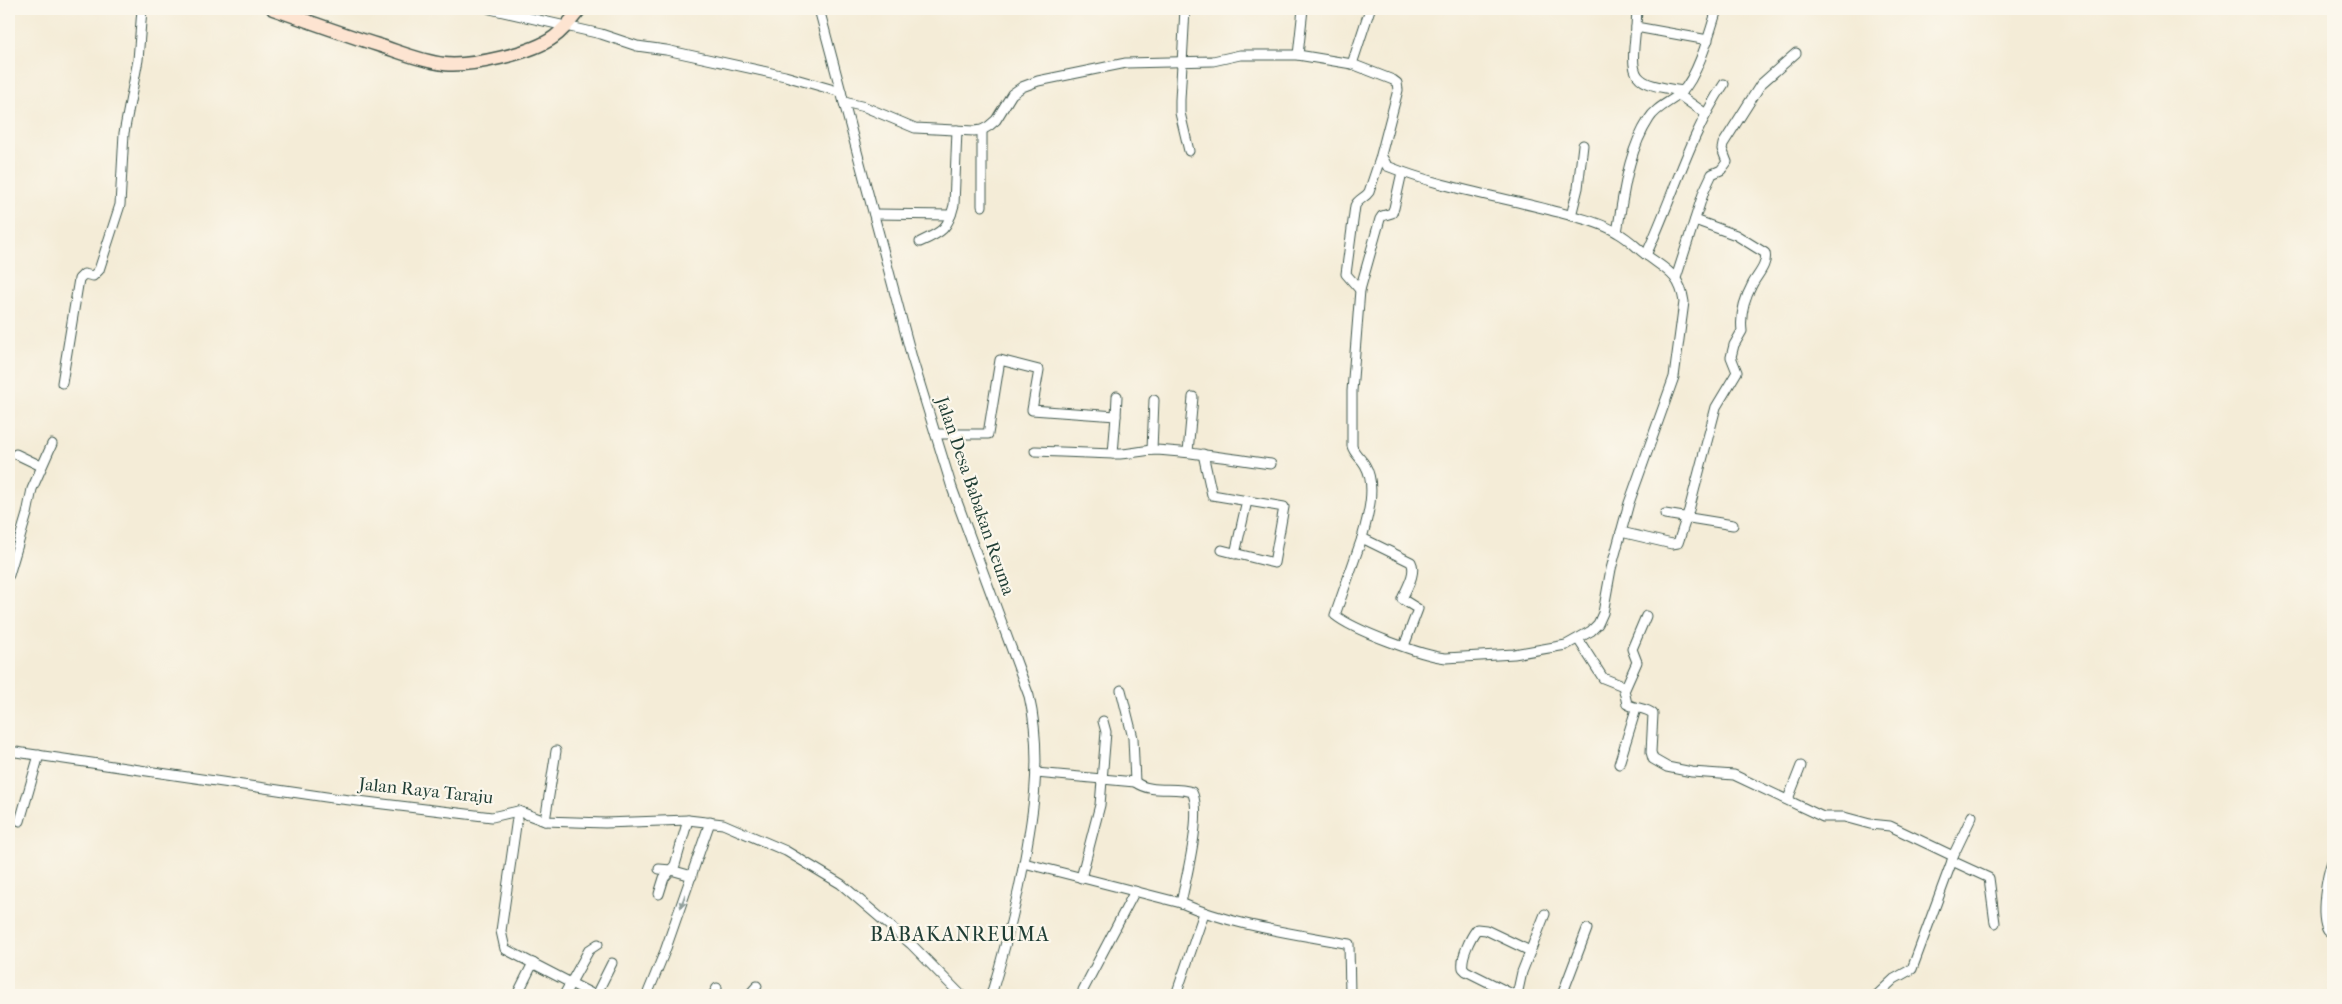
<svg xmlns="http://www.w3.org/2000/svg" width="2342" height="1004" viewBox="0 0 2342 1004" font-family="'IM FELL French Canon',serif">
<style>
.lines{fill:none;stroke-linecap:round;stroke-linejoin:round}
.street-casing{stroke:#3f574c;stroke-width:11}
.secondary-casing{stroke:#3f574c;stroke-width:15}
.street{stroke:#fff;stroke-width:9}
.secondary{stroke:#fde4d1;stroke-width:12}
.oneway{fill:#8f9e9a}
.labels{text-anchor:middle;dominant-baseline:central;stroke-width:4.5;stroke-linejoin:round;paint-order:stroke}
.street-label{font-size:18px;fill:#1f3d34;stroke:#fbf7ec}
.quarter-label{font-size:20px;letter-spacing:1px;fill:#1f3d34;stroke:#fbf7ec}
</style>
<rect width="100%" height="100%" fill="#fbf7ec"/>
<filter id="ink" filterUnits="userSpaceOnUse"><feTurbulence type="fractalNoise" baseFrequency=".02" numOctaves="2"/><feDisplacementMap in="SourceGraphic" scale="10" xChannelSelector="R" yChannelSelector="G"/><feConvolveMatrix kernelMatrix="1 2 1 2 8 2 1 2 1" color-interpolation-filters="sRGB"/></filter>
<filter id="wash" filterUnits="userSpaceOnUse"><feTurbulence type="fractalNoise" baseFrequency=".0096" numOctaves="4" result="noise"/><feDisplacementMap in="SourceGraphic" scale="20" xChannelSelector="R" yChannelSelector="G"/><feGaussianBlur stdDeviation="1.12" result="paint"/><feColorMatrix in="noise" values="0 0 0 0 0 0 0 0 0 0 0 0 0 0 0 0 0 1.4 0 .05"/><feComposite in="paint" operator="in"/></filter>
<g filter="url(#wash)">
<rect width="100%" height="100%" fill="#f4ecd7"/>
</g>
<g filter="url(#ink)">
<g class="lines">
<g class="street-casing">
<g id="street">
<path d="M490,9L601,34L637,46L666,50L785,76L841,92"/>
<path d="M819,9L912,358L952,488L1029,696C1044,760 1032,825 1019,888C1011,924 1002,960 991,995"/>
<path d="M1185,9L1180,100V113L1189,151"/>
<path d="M1636,27L1637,9"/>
<path d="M1298,55L1303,9"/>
<path d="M1352,64L1370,9"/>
<path d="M1683,91C1631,83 1630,80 1636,27L1708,40"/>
<path d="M1679,95L1706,114"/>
<path d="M844,102L865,107L915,128L974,131L982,130L989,126L996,120L1012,94L1022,87L1038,81L1126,63L1213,61L1240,55H1298L1352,64L1393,80L1397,83L1398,90L1381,155L1387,166C1439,187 1496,196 1550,210C1572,216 1598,221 1618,233C1629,239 1636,247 1645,254C1666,270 1680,274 1684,302L1674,377L1629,503L1611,569L1603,613L1598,624L1591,631L1566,645L1514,654L1446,658C1423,656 1353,630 1335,615L1362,538"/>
<path d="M1402,172L1394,208L1392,213L1382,216L1380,219L1360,290L1352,391V446C1354,454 1361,458 1365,465C1377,485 1368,517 1362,538L1411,562C1417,573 1406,589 1402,599L1418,609L1404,646"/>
<path d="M982,206V130"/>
<path d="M874,214L951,215"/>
<path d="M1571,216L1578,188L1583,145"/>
<path d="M1617,232C1624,194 1627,153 1649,119C1656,107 1671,102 1681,93C1698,76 1710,32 1717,9"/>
<path d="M920,242C942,232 948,229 954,205L957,130"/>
<path d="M1646,255C1673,198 1689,136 1724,84"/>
<path d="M1676,278L1704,191L1712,174L1721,170L1727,162L1722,149L1723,144L1761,84L1796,53"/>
<path d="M1360,290L1346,274L1355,206C1358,199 1365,198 1369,192L1381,156"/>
<path d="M62,383L79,279L84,274L93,276L99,270L120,205L124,133L138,60L142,9"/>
<path d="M1116,416L1117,396"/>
<path d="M936,434H988L1000,360L1039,370L1032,410L1116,416L1113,454C1128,455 1141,450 1156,450C1194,452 1233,459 1271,464"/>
<path d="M1152,450L1154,400"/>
<path d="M1035,451L1113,454"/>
<path d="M1188,452L1193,397"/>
<path d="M16,454L41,466"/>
<path d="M1203,454L1212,495L1284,507L1274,563L1222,550"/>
<path d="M1665,514L1733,525"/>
<path d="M1621,532L1672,544L1678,543L1689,510L1716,407L1737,372L1731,357L1734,345L1742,331C1740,315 1744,300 1752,285C1757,275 1768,265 1765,253L1736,235L1695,220"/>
<path d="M1235,554L1247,501"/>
<path d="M9,575L27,514L32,489L52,444"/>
<path d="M1578,639L1603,678L1623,686L1627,704C1635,709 1646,707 1653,714L1651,752L1653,759L1667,767L1692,772L1734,775L1823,817H1844L1870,824L1890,826L1953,856L1952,861"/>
<path d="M1625,689L1637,662L1632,649L1646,616"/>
<path d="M9,751L333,798L492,817L518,811L545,821L605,823L688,820L723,824L786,851L841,884L911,944L961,995"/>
<path d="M1619,764L1636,709"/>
<path d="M1036,773L1135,782L1133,738L1121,690"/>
<path d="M1135,782C1151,794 1174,786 1192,792C1203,813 1186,878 1181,903"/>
<path d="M1788,799L1801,766"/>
<path d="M518,811L501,931L505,949L594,995"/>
<path d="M20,821L39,755"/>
<path d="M545,821L556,751"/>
<path d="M1953,856L1972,816"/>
<path d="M2333,859C2327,874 2319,916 2328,931L2333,933"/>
<path d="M1024,863L1181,903C1233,926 1293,933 1349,944L1350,995"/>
<path d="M659,869L671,870L692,876"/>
<path d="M1081,878L1100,805L1106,732L1103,721"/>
<path d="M659,894L664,878L675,865L688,820"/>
<path d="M517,995L533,963"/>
<path d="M564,995L589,950L598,944"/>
<path d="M596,995L612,963"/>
<path d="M647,995L665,951L710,822"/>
<path d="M713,995L717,988"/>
<path d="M749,995L757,986"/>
<path d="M1083,995V990L1135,891"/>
<path d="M1176,995L1204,913"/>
<path d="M1514,995L1466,971L1463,968C1461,957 1470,938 1477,929L1486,930L1530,951"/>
<path d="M1517,995L1522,972L1545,914"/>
<path d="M1562,995L1587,929"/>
<path d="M1877,995L1894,979L1912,969L1952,861L1989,878L1995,923"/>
</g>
</g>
<g class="secondary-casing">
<path id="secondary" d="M273,9C308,21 343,34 378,45C400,52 421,61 444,64C470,67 533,53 554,37C565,29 572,19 580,9"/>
</g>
<use href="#street" class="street"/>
<use href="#secondary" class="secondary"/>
</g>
<defs><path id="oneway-solid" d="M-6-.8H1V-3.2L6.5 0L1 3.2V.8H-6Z" transform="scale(1.25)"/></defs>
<use class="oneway" href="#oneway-solid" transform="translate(683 901) rotate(110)"/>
</g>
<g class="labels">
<g class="street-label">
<text transform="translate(975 496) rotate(71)">Jalan Desa Babakan Reuma</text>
<text transform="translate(426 791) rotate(6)">Jalan Raya Taraju</text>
</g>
<g class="quarter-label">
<text x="960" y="934">BABAKANREUMA</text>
</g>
</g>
<rect width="2342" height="1004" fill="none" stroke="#fbf7ec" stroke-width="30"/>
</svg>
